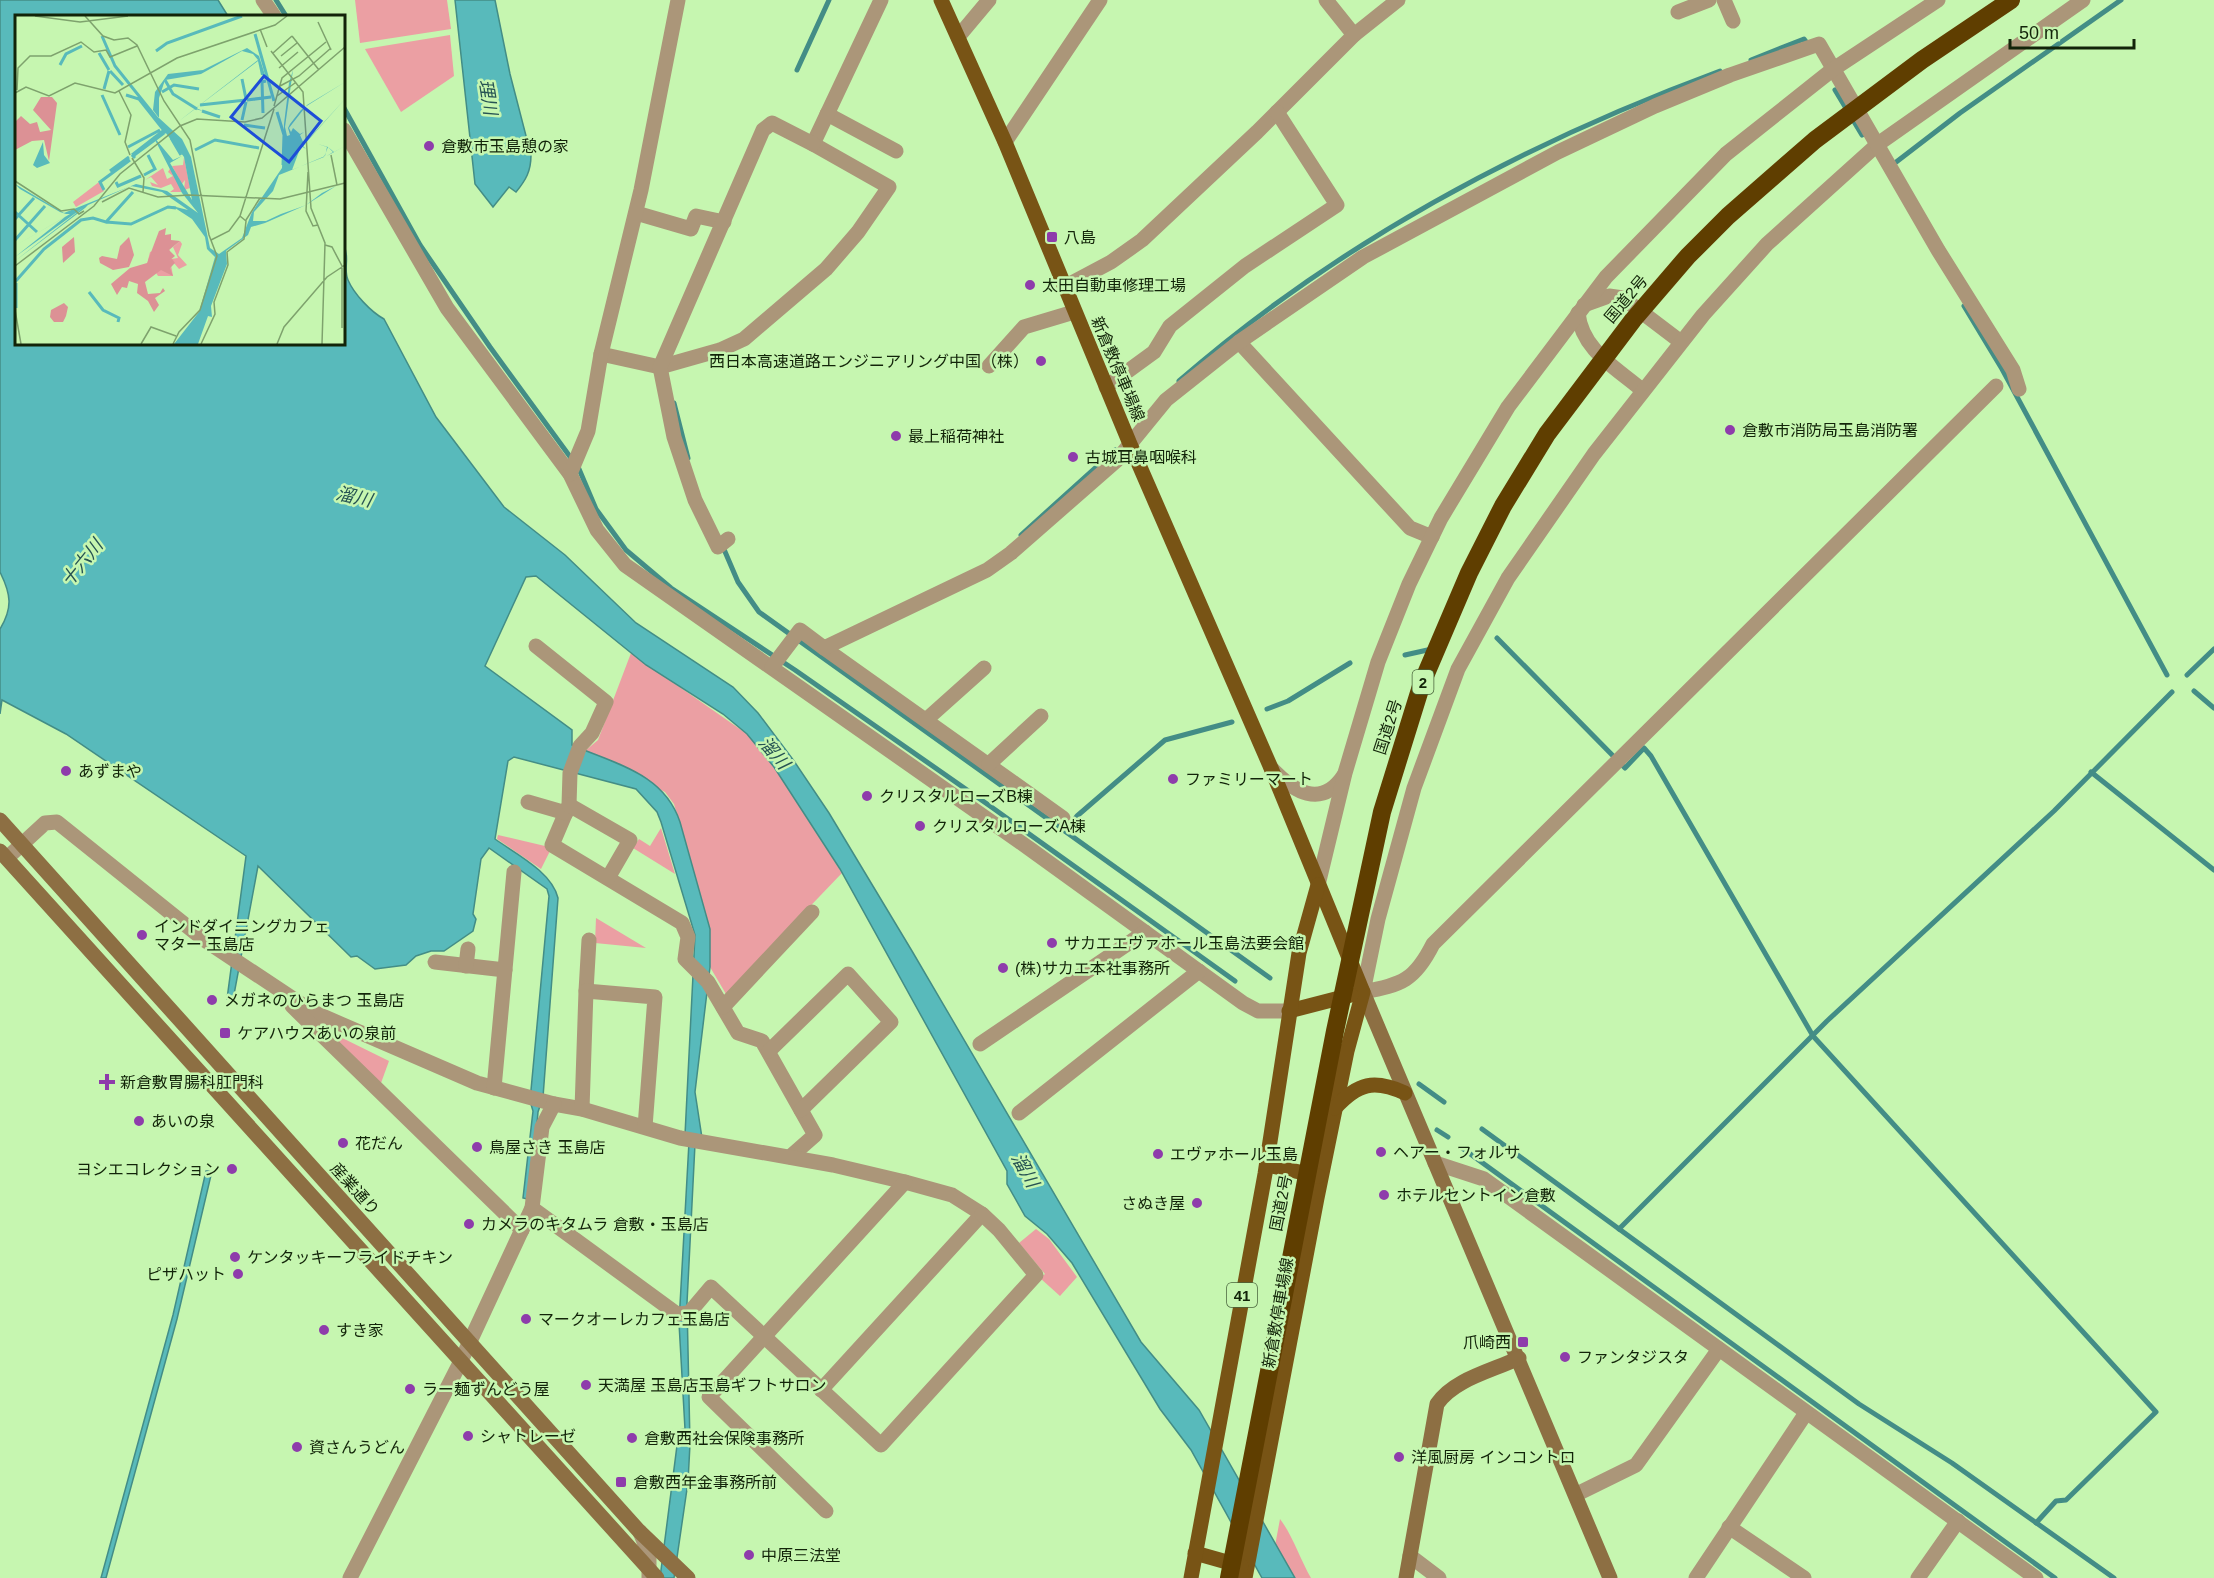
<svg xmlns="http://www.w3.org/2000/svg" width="2214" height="1578" viewBox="0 0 2214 1578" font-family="Helvetica,'Noto Sans JP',sans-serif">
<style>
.green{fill:#eb9fa3}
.water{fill:#58babb;stroke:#438d86;stroke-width:1.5}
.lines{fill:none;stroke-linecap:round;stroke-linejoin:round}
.stream{stroke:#438d86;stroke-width:5}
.street{stroke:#ab9679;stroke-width:15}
.secondary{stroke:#8d6f43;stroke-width:15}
.primary{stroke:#785415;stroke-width:15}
.highway{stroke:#5f3e00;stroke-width:18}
.poi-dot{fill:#8e3cab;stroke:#c6f6b0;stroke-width:2}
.labels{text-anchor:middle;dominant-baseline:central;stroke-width:5;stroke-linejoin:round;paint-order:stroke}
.shield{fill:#c6f6b0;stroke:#48633b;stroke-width:1.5}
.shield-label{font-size:15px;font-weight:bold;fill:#122409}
.poi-label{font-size:16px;fill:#122409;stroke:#c6f6b0;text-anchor:start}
.street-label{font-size:16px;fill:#122409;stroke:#c6f6b0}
.water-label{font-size:18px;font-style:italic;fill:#265353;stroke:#c6f6b0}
.inset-river{fill:none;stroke:#58babb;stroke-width:3}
.inset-road{fill:none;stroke:#7ea26d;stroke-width:1.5}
.view{fill:#1d4ed8;fill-opacity:0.15;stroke:#1d4ed8;stroke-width:3}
.inset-edge{fill:none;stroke:#122409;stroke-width:3}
</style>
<rect width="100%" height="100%" fill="#c6f6b0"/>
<g class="green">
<path d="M355,0H447L451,29L360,43Z"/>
<path d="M450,35L454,76L401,112L365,49Z"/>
<path d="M631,653L747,734L774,767L842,873L726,994L710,967V929L674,804L665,792L585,751L598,740Z"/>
<path d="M661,828L675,874L633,848L639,839L650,846Z"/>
<path d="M498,835L545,846L550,851L541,869L497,839Z"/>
<path d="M596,918L646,948L595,943Z"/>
<path d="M322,1028L389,1061L381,1083Z"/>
<path d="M1036,1229L1049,1239L1077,1277L1060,1296L1040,1278L1045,1274L1019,1243Z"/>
<path d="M1280,1519C1293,1536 1300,1559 1311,1578H1269Z"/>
</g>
<g class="water">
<path d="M0,0H218L228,16H16V344H344V246C350,257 343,269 348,280C354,294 371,312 384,319L436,417L504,507L565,555L636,623L733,687L758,713L794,761L829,813L912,951L1141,1342L1199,1410L1295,1578H1262L1191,1450L1160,1409L1072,1263L1047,1234L1025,1216L1007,1184V1171L840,869L774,767L747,734L723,714L646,665L536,576L526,577L485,666L572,730V745C615,764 664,773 680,822L710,929V967L695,1092L702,1138L695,1144L687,1303L690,1444L688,1482L674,1578H660L679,1430L685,1429L679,1323L689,1142L685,1135L695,935L661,822L657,812L636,789L514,757L508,761L495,839C516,854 552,872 558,898L543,1097L538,1112L531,1194L527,1199L523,1198L533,1111L530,1101L549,896L547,889L489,848L481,859L473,914L476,919L473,931L444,951H431L416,956L406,965L375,969L357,956L351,957L258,866L233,1000L227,999L246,856L66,734L2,700L0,714V629C13,608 11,594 0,572Z"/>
<path d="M455,0H495L510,74L531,155C531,171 526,180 516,192L509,187L493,207L475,184Z"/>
<path d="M206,1171H212L177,1319L106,1578H101L173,1315Z"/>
</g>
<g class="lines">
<g class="stream">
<path d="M276,0L286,16"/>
<path d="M1751,60L1804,39L1807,43"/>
<path d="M797,70L829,0"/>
<path d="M1835,90L1862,135"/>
<path d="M344,108L420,245L490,347L579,469L596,509L626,550L671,588L795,670L990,806L1235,981"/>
<path d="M1891,166L1960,113L2121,0"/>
<path d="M1964,306L2002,369L2167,675"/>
<path d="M1179,381C1336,244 1525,143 1720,71"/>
<path d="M674,403L688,458"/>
<path d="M1021,535L1115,450"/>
<path d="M723,547L738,582L759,612L1270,978"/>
<path d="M1497,638L1625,768L1644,748L1651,756L1813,1036L2156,1412L2066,1500L2056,1501L2036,1523"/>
<path d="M1405,655L1432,649"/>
<path d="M2187,675L2214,649"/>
<path d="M2194,691L2214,708"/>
<path d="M1267,709L1288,701L1350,663"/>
<path d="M2091,772L2214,870"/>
<path d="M1066,831L1077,816L1165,740L1232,722"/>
<path d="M1419,1084L1444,1102"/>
<path d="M1482,1129L1859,1404L1952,1463L2114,1578"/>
<path d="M1437,1130L1448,1137"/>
<path d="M1462,1148L2055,1578"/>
<path d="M1619,1229L1827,1021L2054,811L2172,692"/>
</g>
<g class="street">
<path d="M263,0L274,16"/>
<path d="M1326,0L1354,35"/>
<path d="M1724,0L1733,21"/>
<path d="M1678,12L1709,0"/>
<path d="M958,37L989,0"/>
<path d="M827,114L896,151"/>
<path d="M344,130L447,308L570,474L597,530L625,565L1030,849L1243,1003L1258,1011H1289"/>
<path d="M1005,142L1100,0"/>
<path d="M636,213L691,229L696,216L724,222"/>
<path d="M1064,287L1111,262L1142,240L1257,132L1354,35L1398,0"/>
<path d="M1584,305L1609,296L1623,298L1681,342"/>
<path d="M1578,313C1582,350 1615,367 1642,390"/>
<path d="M1239,342L1410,528L1432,537"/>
<path d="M601,354L660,367L720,350L744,339L826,269L858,232L889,187L813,144L881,0"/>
<path d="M989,366L1024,327L1074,312"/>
<path d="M1996,386L1433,944C1415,980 1402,985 1363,992L1378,919L1414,788L1458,669L1508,578L1594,454L1703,315L1767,244L1878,144L2083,0"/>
<path d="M1106,387L1154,352L1170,326L1245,266L1337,205L1277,112"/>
<path d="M570,474L588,431L601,354L641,190L678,0"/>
<path d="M728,539L718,547L695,500L674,437L660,367L763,130L772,123L813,144"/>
<path d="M536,646L606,702L592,733L580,746L570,773L569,805L552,845L682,923L688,937L685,959L708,982L738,1033L762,1041L815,1135L790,1157"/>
<path d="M824,648L1063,818"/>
<path d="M772,667L800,630L824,648L987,570L1011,553L1117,460L1166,400L1239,342L1363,257L1558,152L1655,106L1730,75L1819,44L1938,250L2013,370L2019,389"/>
<path d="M927,719L984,668"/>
<path d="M989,764L1041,716"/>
<path d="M1271,768C1293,791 1321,810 1344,775"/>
<path d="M528,802L566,813"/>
<path d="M569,805L630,840L608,878"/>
<path d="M7,858L45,823L57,822L203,939L313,1012L477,1083L554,1104L582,1109L680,1138L833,1165L905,1182L952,1195L982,1214L821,1390"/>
<path d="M1318,885L1345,773L1378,662L1409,584L1441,518L1508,407L1606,277L1726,154L1832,70L1938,0"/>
<path d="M435,962L505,970"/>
<path d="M466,966L468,949"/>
<path d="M586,991L589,940"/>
<path d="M292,1006L522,1230"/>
<path d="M723,1007L812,912"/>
<path d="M980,1044L1145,932"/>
<path d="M769,1051L848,974L891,1022L801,1110"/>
<path d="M494,1088L514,872"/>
<path d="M582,1109L586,991L655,997L645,1127"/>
<path d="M1019,1113L1199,971"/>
<path d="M1435,1163L1484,1179L2036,1578"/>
<path d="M532,1208L677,1314L689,1313L711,1287L881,1445L1036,1275L999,1230L982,1214"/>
<path d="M1577,1494L1636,1465L1719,1349"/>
<path d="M826,1511L709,1397L905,1182"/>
<path d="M1729,1527L1804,1578"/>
<path d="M640,1532L649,1554V1578"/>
<path d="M1410,1556L1439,1578"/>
<path d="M350,1578L460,1363L532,1208L542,1127L554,1104"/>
<path d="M1696,1578L1806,1413"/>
<path d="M1918,1578L1958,1521"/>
</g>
<g class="secondary">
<path d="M0,820L639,1531L688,1578"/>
<path d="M0,851L657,1578"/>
<path d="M1363,992L1610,1578"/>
<path d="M1406,1578L1437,1404C1454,1379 1492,1371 1519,1358"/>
</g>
<g class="primary">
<path d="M941,0L1005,142L1130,444L1271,768L1363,992L1347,1051L1317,1198L1245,1578"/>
<path d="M1289,1011L1351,995"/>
<path d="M1335,1108C1358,1083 1374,1079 1405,1093"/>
<path d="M1267,1165L1318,1176"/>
<path d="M1195,1553L1241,1566"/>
<path d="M1191,1578L1265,1174L1299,953L1318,885"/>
</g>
<path class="highway" d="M1229,1578L1335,1031L1382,812L1422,683L1469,573L1503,506L1547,434L1633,320L1688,256L1728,216L1815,140L1922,60L2011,0"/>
</g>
<g class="poi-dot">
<circle cx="429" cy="146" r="6"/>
<rect x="1046" y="231" width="12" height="12" rx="3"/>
<circle cx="1030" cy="285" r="6"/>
<circle cx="1041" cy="361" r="6"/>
<circle cx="1730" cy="430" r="6"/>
<circle cx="896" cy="436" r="6"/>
<circle cx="1073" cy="457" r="6"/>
<circle cx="66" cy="771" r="6"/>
<circle cx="1173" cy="779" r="6"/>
<circle cx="867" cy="796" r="6"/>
<circle cx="920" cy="826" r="6"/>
<circle cx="142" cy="935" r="6"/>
<circle cx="1052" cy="943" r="6"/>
<circle cx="1003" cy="968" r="6"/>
<circle cx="212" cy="1000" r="6"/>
<rect x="219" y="1027" width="12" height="12" rx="3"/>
<path d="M104 1073h6v6h6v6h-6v6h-6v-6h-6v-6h6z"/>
<circle cx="139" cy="1121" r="6"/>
<circle cx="343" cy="1143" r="6"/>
<circle cx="477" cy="1147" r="6"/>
<circle cx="1381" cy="1152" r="6"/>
<circle cx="1158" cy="1154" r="6"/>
<circle cx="232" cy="1169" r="6"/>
<circle cx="1384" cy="1195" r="6"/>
<circle cx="1197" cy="1203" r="6"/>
<circle cx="469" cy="1224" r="6"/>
<circle cx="235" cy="1257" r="6"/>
<circle cx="238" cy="1274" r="6"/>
<circle cx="526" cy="1319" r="6"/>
<circle cx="324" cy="1330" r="6"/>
<rect x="1517" y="1336" width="12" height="12" rx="3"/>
<circle cx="1565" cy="1357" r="6"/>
<circle cx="586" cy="1385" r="6"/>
<circle cx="410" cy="1389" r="6"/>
<circle cx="468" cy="1436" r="6"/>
<circle cx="632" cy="1438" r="6"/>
<circle cx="297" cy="1447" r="6"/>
<circle cx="1399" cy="1457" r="6"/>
<rect x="615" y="1476" width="12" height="12" rx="3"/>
<circle cx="749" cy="1555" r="6"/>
</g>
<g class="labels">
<g class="shield">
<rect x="1412.5" y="670" width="21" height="24" rx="4.5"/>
<rect x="1227" y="1283" width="30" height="24" rx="4.5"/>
</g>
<g class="shield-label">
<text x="1423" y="682">2</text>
<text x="1242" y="1295">41</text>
</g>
<g class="poi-label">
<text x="441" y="146">倉敷市玉島憩の家</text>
<text x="1064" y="237">八島</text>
<text x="1042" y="285">太田自動車修理工場</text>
<text x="1029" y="361" text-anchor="end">西日本高速道路エンジニアリング中国（株）</text>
<text x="1742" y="430">倉敷市消防局玉島消防署</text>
<text x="908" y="436">最上稲荷神社</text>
<text x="1085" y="457">古城耳鼻咽喉科</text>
<text x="78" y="771">あずまや</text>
<text x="1185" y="779">ファミリーマート</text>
<text x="879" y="796">クリスタルローズB棟</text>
<text x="932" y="826">クリスタルローズA棟</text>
<text x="154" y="926">インドダイニングカフェ<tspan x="154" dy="18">マター 玉島店</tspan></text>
<text x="1064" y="943">サカエエヴァホール玉島法要会館</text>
<text x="1015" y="968">(株)サカエ本社事務所</text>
<text x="224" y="1000">メガネのひらまつ 玉島店</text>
<text x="237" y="1033">ケアハウスあいの泉前</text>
<text x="120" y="1082">新倉敷胃腸科肛門科</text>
<text x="151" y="1121">あいの泉</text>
<text x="355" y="1143">花だん</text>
<text x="489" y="1147">鳥屋さき 玉島店</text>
<text x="1393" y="1152">ヘアー・フォルサ</text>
<text x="1170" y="1154">エヴァホール玉島</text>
<text x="220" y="1169" text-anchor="end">ヨシエコレクション</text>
<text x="1396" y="1195">ホテルセントイン倉敷</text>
<text x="1185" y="1203" text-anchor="end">さぬき屋</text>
<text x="481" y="1224">カメラのキタムラ 倉敷・玉島店</text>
<text x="247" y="1257">ケンタッキーフライドチキン</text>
<text x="226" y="1274" text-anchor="end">ピザハット</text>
<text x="538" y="1319">マークオーレカフェ玉島店</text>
<text x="336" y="1330">すき家</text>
<text x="1511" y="1342" text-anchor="end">爪崎西</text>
<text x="1577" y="1357">ファンタジスタ</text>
<text x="598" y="1385">天満屋 玉島店玉島ギフトサロン</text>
<text x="422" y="1389">ラー麺ずんどう屋</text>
<text x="480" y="1436">シャトレーゼ</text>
<text x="644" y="1438">倉敷西社会保険事務所</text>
<text x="309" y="1447">資さんうどん</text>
<text x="1411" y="1457">洋風厨房 インコントロ</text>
<text x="633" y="1482">倉敷西年金事務所前</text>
<text x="761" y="1555">中原三法堂</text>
</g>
<g class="street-label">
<text transform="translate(1626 299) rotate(-50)">国道2号</text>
<text transform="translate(1118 369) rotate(67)">新倉敷停車場線</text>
<text transform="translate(1388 727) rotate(-72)">国道2号</text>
<text transform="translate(355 1189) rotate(48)">産業通り</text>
<text transform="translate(1281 1203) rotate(-79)">国道2号</text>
<text transform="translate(1278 1313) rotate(-80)">新倉敷停車場線</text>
</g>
<g class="water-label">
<text transform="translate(488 97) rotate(81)">理川</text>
<text transform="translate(354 497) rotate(13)">溜川</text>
<text transform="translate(82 563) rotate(-51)">十六川</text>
<text transform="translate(774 753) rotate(50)">溜川</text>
<text transform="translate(1025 1170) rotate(61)">溜川</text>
</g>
</g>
<g transform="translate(15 15)">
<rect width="330" height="330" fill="#c6f6b0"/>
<path d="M169,142L175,173L169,175L170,165L167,169L157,151L168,150ZM156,152L167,177H155L159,174L156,169L146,173L137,171L135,167L143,170L136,162L130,165L148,153L152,164L158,161L153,157ZM84,167L89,176L61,192L58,187ZM165,226L167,229L163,240L172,250L164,254L159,248L156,250L158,261H143L133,245L135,237L150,231L154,233L156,244L163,243L158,232Z" fill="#eb9fa3"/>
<path d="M26,82H37L42,88L34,146L29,125L17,126L0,135L1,106L6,101L15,109L22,107L25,117L36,115L18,95ZM151,213L150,220L156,219V225L165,226L154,235L160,241L154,246L157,244L160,248L155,253L158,261L146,255L130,267L133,279L145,278L148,273L150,276L140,283L144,290L139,297L133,286L122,278L123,269L114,266L112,273L107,272L102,280L96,269L115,253L132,248L144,216ZM59,222L60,237L48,248L47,232ZM114,222L119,240L114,252L98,255L85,248L84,243L87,241L102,244L105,231ZM49,288L53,292L51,301L48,307H39L35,302L36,295Z" fill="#dc9195"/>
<path d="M232,33L244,41L250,60H246L243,46L181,93L188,96L180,94L164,106L243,45L238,39L227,36L186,59L150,65L144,83V103L167,124L176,142L195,233L204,239L227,223L237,197L267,153L269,109L274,68L278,55L270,112L272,121L275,120L273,113L275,109L286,95L290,92L330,67L292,90L274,113L276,117L278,113L285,105L278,113L285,119L289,117L285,120L289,129L330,84L288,131L291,134L303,129L313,132L319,137L330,131L312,141L318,137L313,132L309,142L264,160L258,176L239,197L238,206H251L266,199L283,193L291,190L307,178L321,171L291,190L250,208L236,212L233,220L211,236L212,249L196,291L197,302L193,301L183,329H159L184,297L200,242L192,234L190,222L177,204L157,191L173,195L147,177L116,171L73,190L70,193L0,246L69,192L0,242L50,202L0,231L55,199H51L45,197L5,174L0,169L49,198L121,169L152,176L183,198L167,178L138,121L158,145L167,141L155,148L177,185L169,142L141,105L144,103L138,95L140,77L153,59L188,55ZM303,129L312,132L310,141L277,155L286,131L291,134ZM28,127L29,140L35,148L22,153L18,150Z" fill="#58babb" fill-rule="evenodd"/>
<path class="inset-river" d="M240,19L259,86M87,21L100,51L144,106M141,36L152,28L227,1M84,38L94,55M45,50L51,39L67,31M95,56L108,70M227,64L231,84M150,65L158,79L182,94M89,74L94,56M147,77L159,70L184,74M87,80L105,120M111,80L124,84L151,118M232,85L256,82M185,90L231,85M187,96L205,102M262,97L269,120L268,150M248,98L247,67L251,66M227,105L231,87M229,110L250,113M156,123L166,140M113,132L145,115M180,135L200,125L244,133M117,140L148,116M120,143L118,141L149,118M95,156L114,142M129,160L140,154L133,140M101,167L103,171L126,161M89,175L85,167L115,145M0,197L22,217M0,204L19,183M91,207L116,209L153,192L161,193M0,225L30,191M0,267L29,234L66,205L78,203L91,207L118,177M1,268V293M74,277L88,295L104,303L103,307"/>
<path class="inset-road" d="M20,1L65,7L113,1M70,1L88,21L99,25L113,23L122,30L149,86L175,125L194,220L202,241L185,295L164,317L158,329M303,7L316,35M245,14L252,32M277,21L304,55M256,36L288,77L296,193L310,228L307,329M258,38L277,21M266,41L282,28M264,53L283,37M265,71L284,61L316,33M2,75L3,53L15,41H36L66,27L79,37L91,35L95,42L122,31M104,76L116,100L110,127L115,140M0,78L11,72L34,81L60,68L100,78L162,43L260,10L272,1M262,81L280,68M259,91L267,63L311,27M316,140L322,170M117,143L129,163L128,177M293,157L291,196L298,211L303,210M0,166L46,196L59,194L64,199L69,196M87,187L114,173L143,182L174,180L265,184L330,168M231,205L245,183M196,225L214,216L225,201M310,230L317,232L327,251V313M0,251L79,191L105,159L165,111L182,104L230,107L247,103L330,32M0,295L6,329M126,329L136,312L161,321M186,329L200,299L199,287L213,250L212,237L229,224L231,206L225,201L259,94M262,329L269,312L312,262L330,250"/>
<path class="view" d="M249,61L306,106L274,147L216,102Z"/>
<rect width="330" height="330" class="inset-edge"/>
</g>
<path d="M2010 39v9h124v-9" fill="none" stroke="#122409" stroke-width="3"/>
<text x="2019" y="39" font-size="18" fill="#122409" stroke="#c6f6b0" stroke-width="4.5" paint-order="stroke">50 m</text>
</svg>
